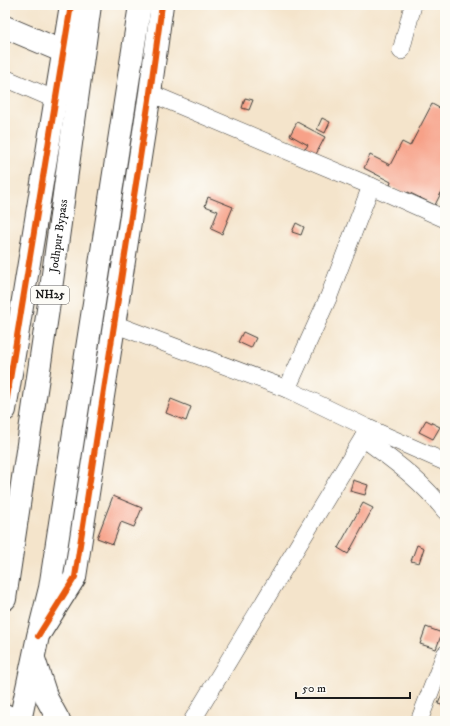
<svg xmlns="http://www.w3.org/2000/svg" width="450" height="726" viewBox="0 0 450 726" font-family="'IM FELL DW Pica',serif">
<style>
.building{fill:#f7a188}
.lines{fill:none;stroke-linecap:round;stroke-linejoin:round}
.street-casing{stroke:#3c3a36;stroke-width:18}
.secondary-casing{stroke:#3c3a36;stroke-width:24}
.highway-casing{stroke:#3c3a36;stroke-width:24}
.street{stroke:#fff;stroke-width:17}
.secondary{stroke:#fff;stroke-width:22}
.highway{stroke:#fff;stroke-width:22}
.cycleway-casing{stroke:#fdfcf7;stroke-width:8}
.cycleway{stroke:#e8590c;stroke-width:6}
.labels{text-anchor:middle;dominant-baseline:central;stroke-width:3;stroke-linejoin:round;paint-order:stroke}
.shield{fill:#fdfcf7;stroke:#605f5e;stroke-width:1}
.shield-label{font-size:11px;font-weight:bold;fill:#1c1c1c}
.street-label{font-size:12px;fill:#1c1c1c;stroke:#fdfcf7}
</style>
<rect width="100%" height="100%" fill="#fdfcf7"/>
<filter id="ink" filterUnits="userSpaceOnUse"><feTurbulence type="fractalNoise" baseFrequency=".025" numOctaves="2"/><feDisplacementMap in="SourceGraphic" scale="8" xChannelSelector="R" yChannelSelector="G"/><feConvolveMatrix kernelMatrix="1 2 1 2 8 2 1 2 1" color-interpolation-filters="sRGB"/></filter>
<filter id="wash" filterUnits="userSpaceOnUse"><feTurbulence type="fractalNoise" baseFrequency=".012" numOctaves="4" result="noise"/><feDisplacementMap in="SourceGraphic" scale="16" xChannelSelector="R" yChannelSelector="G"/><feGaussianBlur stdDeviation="0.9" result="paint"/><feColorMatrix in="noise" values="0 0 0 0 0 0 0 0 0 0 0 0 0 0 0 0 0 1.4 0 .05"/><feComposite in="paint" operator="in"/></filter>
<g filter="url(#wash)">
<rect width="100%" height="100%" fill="#f4e4cb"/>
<g id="blocks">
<g class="building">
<path d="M245,98L253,100L249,110L242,108Z"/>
<path d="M432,104L445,111V185L435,205L408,192L407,194L390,186L391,182L364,168L370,155L390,165L402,142L410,146Z"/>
<path d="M322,118L330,122L325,133L317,129Z"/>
<path d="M297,122L325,137L314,158L303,152L308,145L290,135Z"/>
<path d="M208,197L233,207L222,234L211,229L218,211L205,206Z"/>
<path d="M296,223L304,227L301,235L292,232Z"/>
<path d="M243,332L256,338L251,348L238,342Z"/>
<path d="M171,399L191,407L186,421L166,413Z"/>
<path d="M426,420L440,427L433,439L419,432Z"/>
<path d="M353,480L368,485L365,495L350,491Z"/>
<path d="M113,496L142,508L134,527L121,522L113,544L97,538Z"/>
<path d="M363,503L373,508L348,554L338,548Z"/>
<path d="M417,545L424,548L419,563L411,561Z"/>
<path d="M426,627L442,633L436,649L420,644Z"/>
<path d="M445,687V706L438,704Z"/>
</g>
</g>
</g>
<g filter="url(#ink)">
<use href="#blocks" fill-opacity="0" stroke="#3c3a36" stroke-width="1"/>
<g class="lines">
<g class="street-casing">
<g id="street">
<path d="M401,51L413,5"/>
<path d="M5,78L56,100"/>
<path d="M150,93L371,186L445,219"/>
<path d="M114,324L287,389L368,428L445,462"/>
<path d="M287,389L329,296L371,186"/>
<path d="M363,438C395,462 420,479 445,511"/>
<path d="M192,721L363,438L368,428"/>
<path d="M419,721L445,654"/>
</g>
</g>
<g class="secondary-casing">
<g id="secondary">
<path d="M5,27L64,52"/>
<path d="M5,410L71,5"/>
<path d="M41,631L75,577L150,93L162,5"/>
<path d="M5,715L17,721"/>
</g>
</g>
<g class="highway-casing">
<g id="highway">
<path id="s1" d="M5,599L50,296L90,5"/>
<path d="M34,659L47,699L59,721"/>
<path d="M20,721L38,636L50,588L140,5"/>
</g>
</g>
<use href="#street" class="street"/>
<use href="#secondary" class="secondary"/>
<use href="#highway" class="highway"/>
<g class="cycleway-casing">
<g id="cycleway">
<path d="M5,410L71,5"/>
<path d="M38,636L75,577L150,93L162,5"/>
</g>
</g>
<use href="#cycleway" class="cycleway"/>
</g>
</g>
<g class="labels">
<rect class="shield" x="31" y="286" width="38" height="18" rx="3"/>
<g class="shield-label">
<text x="50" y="295">NH25</text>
</g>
<g class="street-label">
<text stroke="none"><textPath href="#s1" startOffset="367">Jodhpur Bypass</textPath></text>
</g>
</g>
<rect width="450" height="726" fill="none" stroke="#fdfcf7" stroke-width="20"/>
<path d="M296 692v6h114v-6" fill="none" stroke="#1c1c1c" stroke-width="2"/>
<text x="302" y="692" font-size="12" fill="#1c1c1c" stroke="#fdfcf7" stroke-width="3" paint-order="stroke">50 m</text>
</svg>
